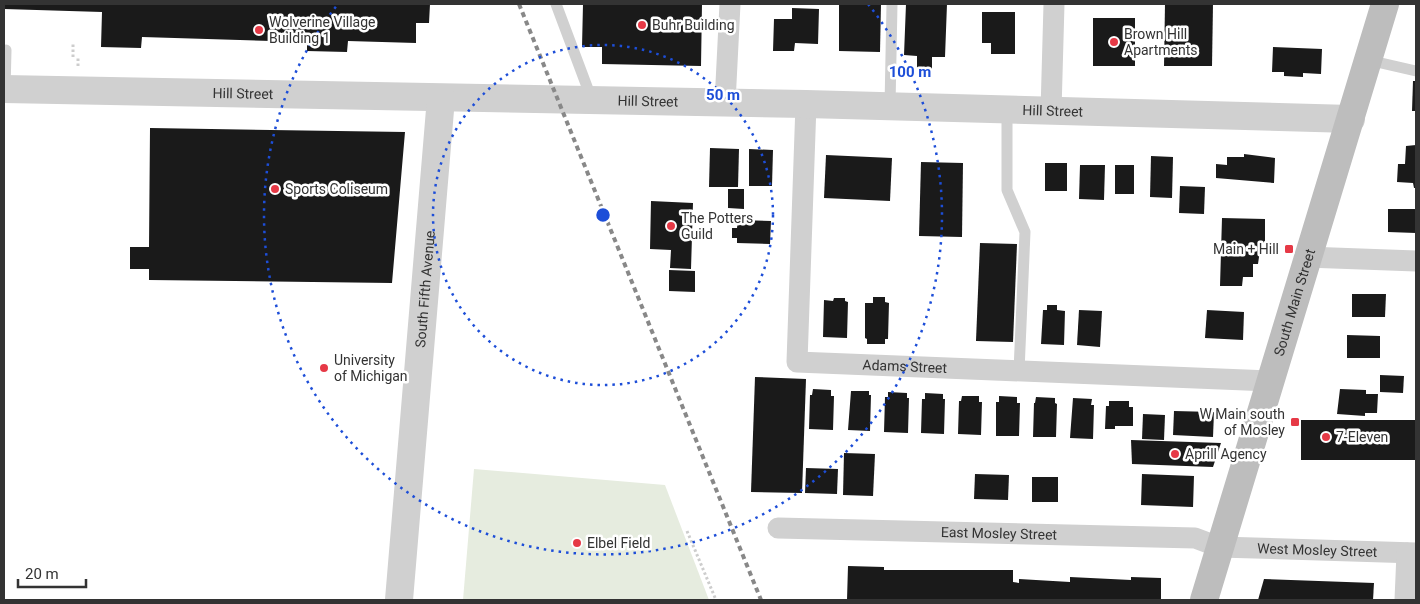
<svg xmlns="http://www.w3.org/2000/svg" width="1420" height="604" viewBox="0 0 1420 604" font-family="Roboto,sans-serif">
<style>
.pitch{fill:#e6ecdf}
.building{fill:#1a1a1a}
.lines{fill:none;stroke-linecap:round;stroke-linejoin:round}
.path{stroke:#cdcdcd;stroke-width:3;stroke-dasharray:2.5 2.5;stroke-linecap:butt}
.service{stroke:#d0d0d0;stroke-width:11}
.minor{stroke:#d0d0d0;stroke-width:21}
.tertiary{stroke:#d0d0d0;stroke-width:28}
.secondary{stroke:#bdbdbd;stroke-width:28}
.rail{stroke:#888;stroke-width:4;stroke-dasharray:5 4;stroke-linecap:butt}
.ring{fill:none;stroke:#1d4ed8;stroke-width:2.5;stroke-dasharray:2.5 5}
.poi-dot{fill:#e63946;stroke:#fff;stroke-width:2}
.labels{text-anchor:middle;dominant-baseline:central;stroke-width:5;stroke-linejoin:round;paint-order:stroke}
.poi-label{font-size:14px;fill:#333;stroke:#fff;text-anchor:start}
.street-label{font-size:14px;fill:#333;stroke:#fff}
.centre{fill:#1d4ed8;stroke:#fff;stroke-width:2.5}
.ring-label{font-size:15px;text-anchor:middle;font-weight:bold;fill:#1d4ed8;stroke:#fff;stroke-width:5;stroke-linejoin:round;paint-order:stroke}
</style>
<rect width="100%" height="100%" fill="#fff"/>
<path class="pitch" d="M474,469L665,485L709,600H463Z"/>
<g class="building">
<path d="M4,4H430L429,23H416V43L348,41L347,52L307,51V42L142,37L141,48L101,47L102,12L4,9Z"/>
<path d="M583,4H702L701,66L602,64V47H582Z"/>
<path d="M839,4H881L880,52L839,51Z"/>
<path d="M906,4H947L945,57H932V69L917,68V56L904,55Z"/>
<path d="M1165,4H1213L1212,66H1164Z"/>
<path d="M792,8L819,9L818,44L795,43L794,51H773L774,19H792Z"/>
<path d="M982,12H1015V54H991V43H982Z"/>
<rect x="1093" y="18" width="42" height="48"/>
<path d="M1273,47L1322,49L1321,74L1303,73V77L1284,76V72H1272Z"/>
<path d="M1413,81H1416V111H1412Z"/>
<path d="M150,128L405,132L392,283L149,280V269H130V247H149Z"/>
<path d="M1416,145V188H1414L1413,183L1397,182L1398,164H1405L1406,146Z"/>
<path d="M710,148L739,149L738,187H709Z"/>
<path d="M749,149L773,150L772,186H749Z"/>
<path d="M1244,154L1275,158L1274,183L1216,178V164L1227,165V157H1244Z"/>
<path d="M826,155L892,158L890,201L824,198Z"/>
<path d="M1151,156L1173,157L1172,198L1150,197Z"/>
<path d="M921,162L963,163L962,237L919,236Z"/>
<rect x="1045" y="163" width="22" height="28"/>
<path d="M1080,165H1105L1104,200L1079,199Z"/>
<rect x="1115" y="165" width="19" height="29"/>
<path d="M1180,186L1205,187L1204,214L1179,213Z"/>
<path d="M728,189H744V209L728,208Z"/>
<path d="M651,201L693,203L691,269L670,268L671,250L650,249Z"/>
<path d="M1388,209H1416V233L1388,232Z"/>
<path d="M1222,218L1265,219V243H1261L1258,264H1253V277H1243L1242,286H1220Z"/>
<path d="M738,220L771,221L770,244L737,243V238H732V228H737Z"/>
<path d="M980,243L1017,244L1013,342L976,341Z"/>
<path d="M669,270L695,271V292L669,291Z"/>
<path d="M1352,294H1386L1385,317H1352Z"/>
<path d="M873,297H885V302L889,303L888,339H885V344H867V339L865,338V303H873Z"/>
<path d="M834,298H845V301L848,302L847,338L823,337L824,300L833,301Z"/>
<path d="M1047,305H1057V310L1065,311L1064,345L1041,344L1043,310H1047Z"/>
<path d="M1079,310L1102,311L1100,347L1077,345Z"/>
<path d="M1207,310L1244,312L1243,340L1205,338Z"/>
<path d="M1347,335L1380,336V358H1347Z"/>
<path d="M1380,375L1404,376L1403,393L1380,392Z"/>
<path d="M755,377L806,379L802,493L751,492Z"/>
<path d="M813,389L831,390V396H834L833,430L809,429L810,395H812Z"/>
<path d="M1340,389L1366,390V394H1378L1377,413H1365V416L1337,414Z"/>
<path d="M851,391H869V395H871L870,431L848,430Z"/>
<path d="M888,392L907,393V398H909L908,433L884,432L885,397H888Z"/>
<path d="M925,393L943,394V399H945L944,434L921,433L922,399H925Z"/>
<path d="M962,396H979V402H982L981,435L958,434L959,401H961Z"/>
<path d="M999,396L1017,397V403H1020L1019,436H996V402H999Z"/>
<path d="M1036,397L1055,398V403L1057,404L1056,437H1033L1034,403H1035Z"/>
<path d="M1073,398L1092,399L1091,405H1094L1093,439L1070,438Z"/>
<path d="M1109,401H1129V407H1133V426H1115V429H1105L1106,406H1109Z"/>
<path d="M1174,411L1214,412L1213,437L1173,435Z"/>
<path d="M1143,414L1165,415L1164,440L1142,439Z"/>
<rect x="1301" y="420" width="115" height="40"/>
<path d="M1131,440L1221,443L1213,467L1132,464Z"/>
<path d="M844,453L875,454L873,496L843,495Z"/>
<path d="M806,468L838,469L837,494L805,493Z"/>
<path d="M975,474L1009,475L1008,500L974,499Z"/>
<path d="M1142,474L1194,476L1193,507L1141,505Z"/>
<rect x="1032" y="477" width="26" height="25"/>
<path d="M848,566L884,567V570H1013V582L1019,583V579L1070,582V577L1131,580V577L1161,578V600H847Z"/>
<path d="M1264,579L1374,583L1373,600H1258Z"/>
</g>
<g class="lines">
<g class="path">
<path d="M73,57V44"/>
<path d="M78,66V57"/>
<path d="M687,531L716,600"/>
</g>
<g class="service">
<path d="M556,4L592,100"/>
<path d="M1368,60L1416,71"/>
<path d="M5,90L6,50"/>
<path d="M890,106L892,4"/>
<path d="M1007,110V190L1025,232L1019,371"/>
</g>
<g class="minor">
<path d="M725,103L730,4"/>
<path id="s1" d="M806,104L797,362L1270,381"/>
<path d="M1051,111L1054,4"/>
<path d="M1306,257L1416,261"/>
<path id="s2" d="M778,528L1195,538L1219,547L1416,553"/>
<path d="M1405,600L1407,553"/>
</g>
<g class="tertiary">
<path id="s3" d="M4,89L806,104L1351,119"/>
<path id="s4" d="M399,600L441,98"/>
</g>
<path class="secondary" id="s5" d="M1204,600L1385,4"/>
<path class="rail" d="M519,4L761,600"/>
</g>
<g class="ring">
<circle cx="603" cy="215" r="170"/>
<path d="M868 4A339 339 0 1 1 338 4"/>
</g>
<g class="poi-dot">
<circle cx="642" cy="25" r="5"/>
<circle cx="259" cy="30" r="5"/>
<circle cx="1114" cy="42" r="5"/>
<circle cx="275" cy="189" r="5"/>
<circle cx="671" cy="226" r="5"/>
<rect x="1284" y="244" width="10" height="10" rx="2.5"/>
<circle cx="324" cy="368" r="5"/>
<rect x="1290" y="417" width="10" height="10" rx="2.5"/>
<circle cx="1326" cy="437" r="5"/>
<circle cx="1175" cy="454" r="5"/>
<circle cx="577" cy="543" r="5"/>
</g>
<g class="labels">
<g class="poi-label">
<text x="269" y="22">Wolverine Village<tspan x="269" dy="16">Building 1</tspan></text>
<text x="652" y="25">Buhr Building</text>
<text x="1124" y="34">Brown Hill<tspan x="1124" dy="16">Apartments</tspan></text>
<text x="285" y="189">Sports Coliseum</text>
<text x="681" y="218">The Potters<tspan x="681" dy="16">Guild</tspan></text>
<text x="1279" y="249" text-anchor="end">Main + Hill</text>
<text x="334" y="360">University<tspan x="334" dy="16">of Michigan</tspan></text>
<text x="1285" y="414" text-anchor="end">W Main south<tspan x="1285" dy="16">of Mosley</tspan></text>
<text x="1336" y="437">7-Eleven</text>
<text x="1185" y="454">Aprill Agency</text>
<text x="587" y="543">Elbel Field</text>
</g>
<g class="street-label">
<text stroke="none"><textPath href="#s3" startOffset="239">Hill Street</textPath></text>
<text stroke="none"><textPath href="#s3" startOffset="644">Hill Street</textPath></text>
<text stroke="none"><textPath href="#s3" startOffset="1049">Hill Street</textPath></text>
<text stroke="none"><textPath href="#s4" startOffset="312">South Fifth Avenue</textPath></text>
<text stroke="none"><textPath href="#s5" startOffset="311">South Main Street</textPath></text>
<text stroke="none"><textPath href="#s1" startOffset="366">Adams Street</textPath></text>
<text stroke="none"><textPath href="#s2" startOffset="221">East Mosley Street</textPath></text>
<text stroke="none"><textPath href="#s2" startOffset="541">West Mosley Street</textPath></text>
</g>
</g>
<circle cx="603" cy="215" r="8" class="centre"/>
<g class="ring-label">
<text x="910" y="77">100 m</text>
<text x="723" y="100">50 m</text>
</g>
<rect width="1420" height="604" fill="none" stroke="#333333" stroke-width="10"/>
<path d="M18 579v8h68v-8" fill="none" stroke="#333333" stroke-width="2.5"/>
<text x="25" y="579" font-size="15" fill="#333333" stroke="#ffffff" stroke-width="4" paint-order="stroke">20 m</text>
</svg>
